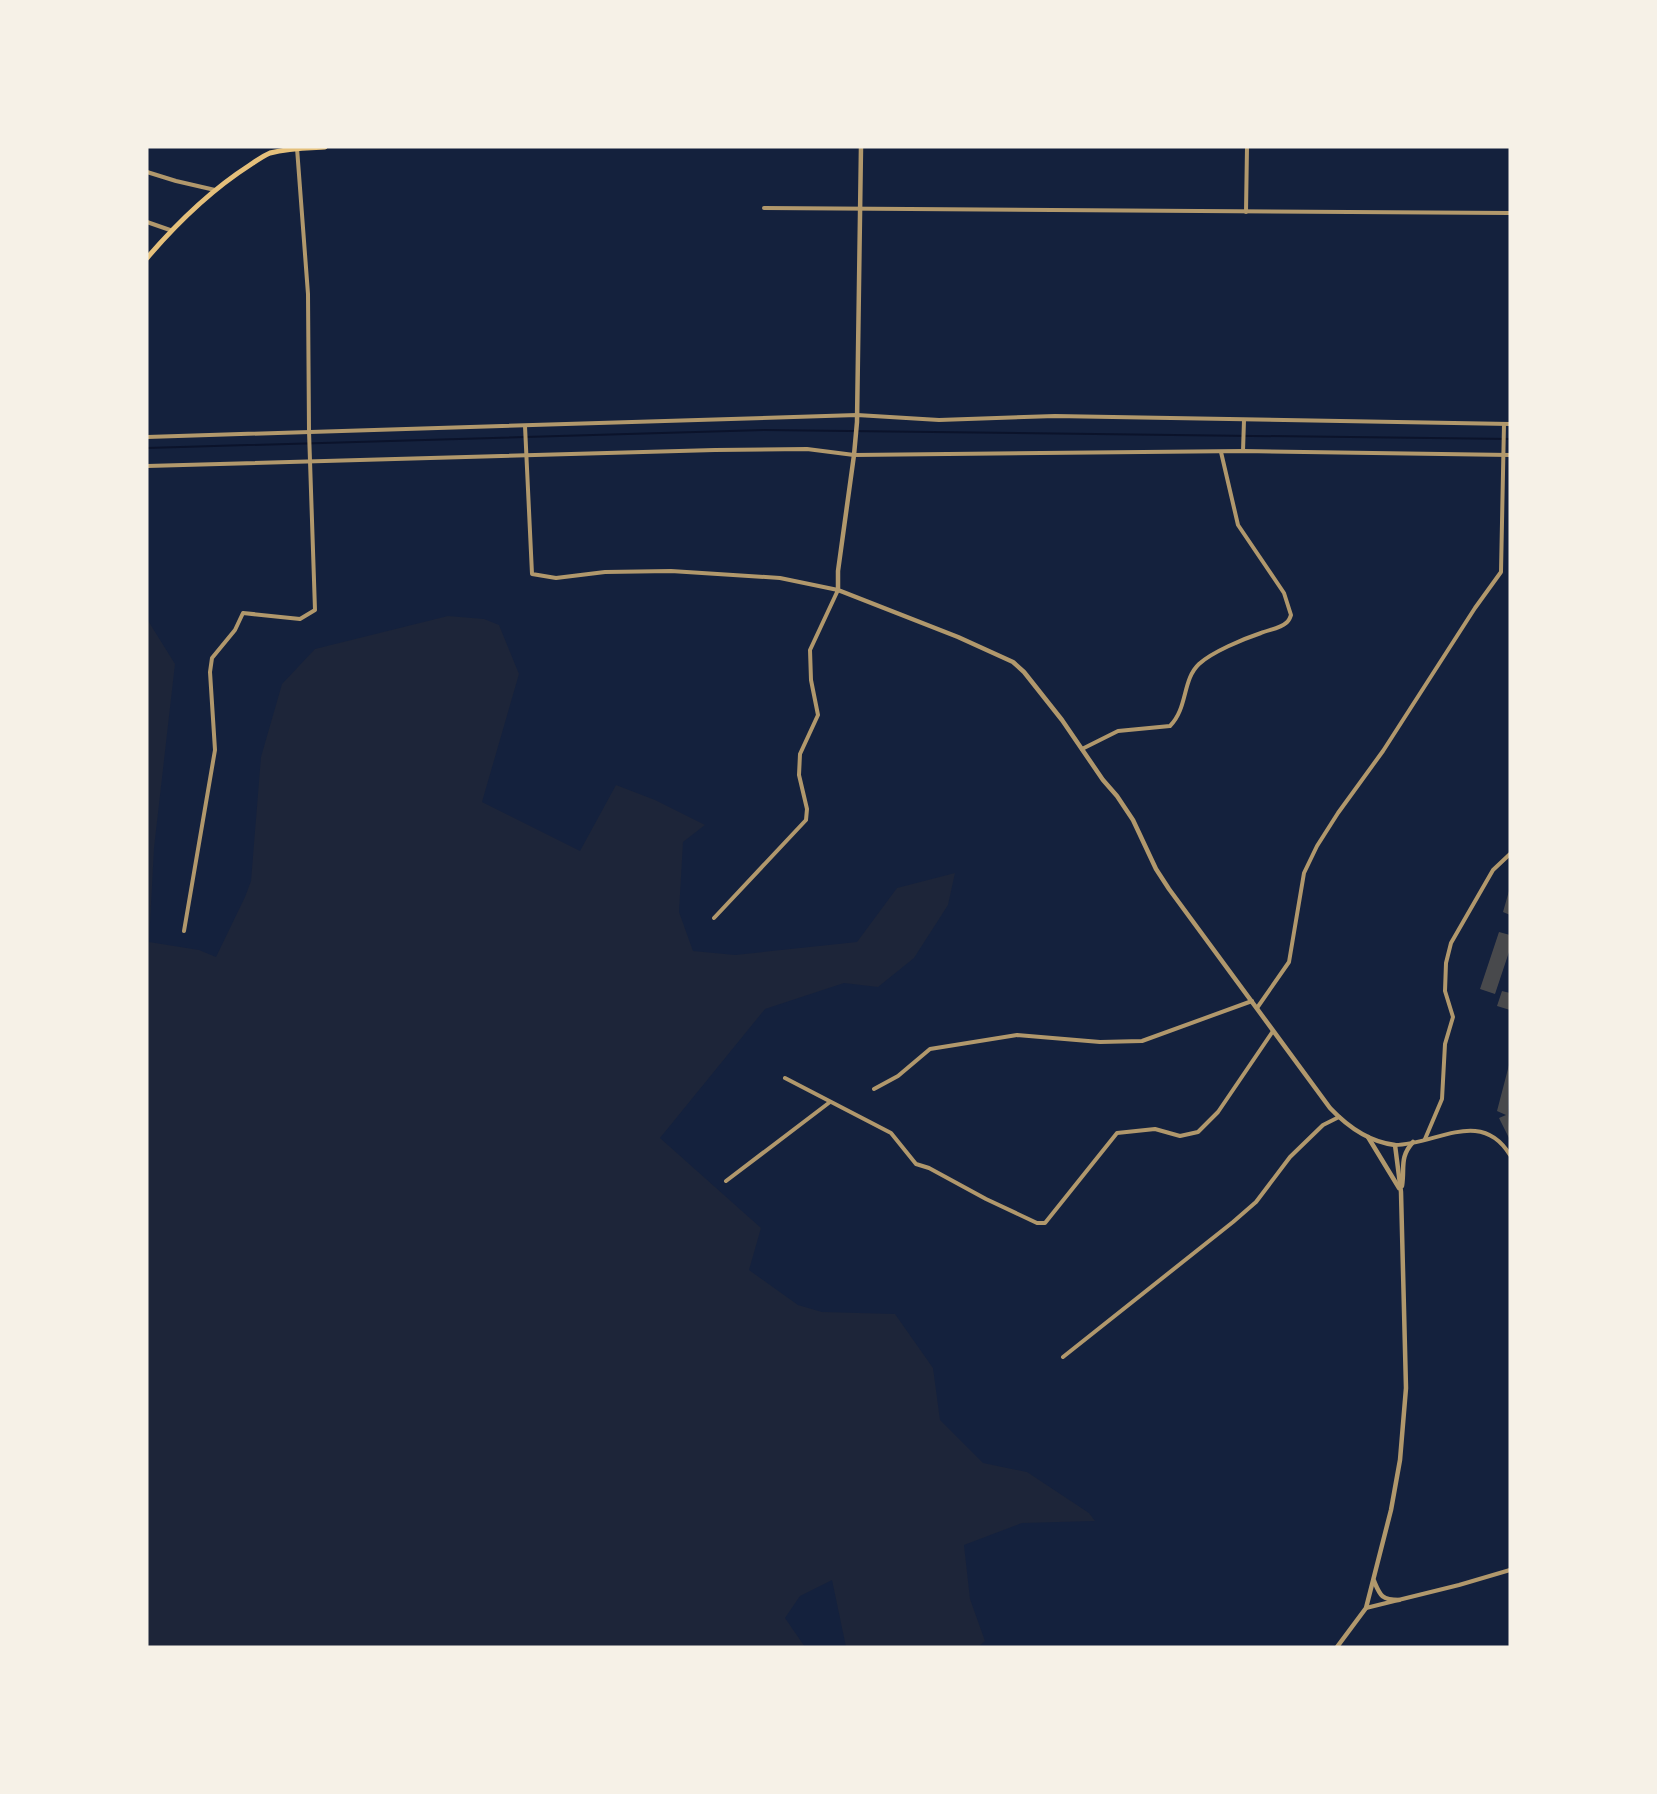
<svg xmlns="http://www.w3.org/2000/svg" width="1657" height="1794" viewBox="0 0 1657 1794" font-family="Bitter,serif">
<style>
.green{fill:#1d2539}
.lines{fill:none;stroke-linecap:round;stroke-linejoin:round}
.stream{stroke:#0b132b;stroke-width:2}
.building{fill:#48494c}
.minor{stroke:#b1986c;stroke-width:4}
.tertiary{stroke:#b1986c;stroke-width:4.5}
.secondary{stroke:#e5c07b;stroke-width:5}
</style>
<rect width="100%" height="100%" fill="#14213d"/>
<path class="green" d="M448,616L484,619L499,625L519,674L482,802L580,851L616,785L655,800L705,825L683,842L679,912L693,951L735,955L857,942L897,888L955,873L948,905L914,958L878,987L844,983L765,1009L660,1138L761,1228L749,1270L798,1305L822,1312L895,1314L933,1368L940,1420L983,1463L1027,1472L1089,1513L1095,1521L1022,1523L964,1545L970,1599L985,1641L978,1647H846L832,1580L800,1596L785,1618L805,1647H147V619L175,664L154,848L149,942L199,950L216,957L245,897L251,881L261,757L282,684L315,649Z"/>
<g class="lines">
<path class="stream" d="M147,448L764,430L1510,439"/>
</g>
<g class="building">
<path d="M1509,891H1510V915L1503,912Z"/>
<path d="M1499,932L1510,935V949L1495,994L1480,989Z"/>
<path d="M1502,991L1510,993V1010L1497,1006Z"/>
<path d="M1509,1065L1508,1113L1510,1140L1499,1118L1506,1115L1497,1111Z"/>
</g>
<g class="lines">
<g class="minor">
<path d="M147,172L176,181L215,190"/>
<path d="M764,208L1510,213"/>
<path d="M1246,212L1247,147"/>
<path d="M147,222L170,230"/>
<path d="M525,426L532,574L556,578L605,572L671,571L780,578L838,590L810,650L811,680L818,715L800,754L799,775L807,809L806,820L714,918"/>
<path d="M147,437L857,415L939,420L1055,416L1510,424"/>
<path d="M1243,451L1244,420"/>
<path d="M147,466L715,450L807,449L854,455L1244,451L1510,455"/>
<path d="M1082,749L1118,731L1170,726C1188,708 1182,680 1199,664C1212,652 1243,639 1261,633C1268,630 1281,628 1286,623C1289,621 1290,618 1291,615L1284,593L1238,525L1221,452"/>
<path d="M184,931L215,750L210,672L212,658L235,630L243,613L300,619L315,610L309,431L308,294L297,148"/>
<path d="M1257,1008L1289,962L1304,873L1317,846L1338,813L1383,751L1475,608L1501,572L1504,424"/>
<path d="M785,1078L891,1133L916,1164L929,1168L986,1199L1037,1223H1045L1117,1133L1155,1129L1180,1136L1198,1132L1218,1112L1273,1031"/>
<path d="M874,1089L898,1076L930,1049L1017,1035L1100,1042L1142,1041L1252,1001"/>
<path d="M1425,1139L1442,1099L1445,1044L1453,1017L1445,991L1446,963L1451,943L1493,870L1510,854"/>
<path d="M1395,1145C1436,1145 1481,1107 1510,1155"/>
<path d="M726,1181L830,1102"/>
<path d="M1063,1357L1233,1222L1256,1202L1290,1157L1323,1125L1339,1117"/>
<path d="M1366,1608L1459,1585L1510,1570"/>
</g>
<g class="tertiary">
<path d="M861,147L857,422L854,455L838,571V590L958,637L1013,662L1024,672L1062,720L1103,780L1117,796L1133,820L1156,869L1169,889L1330,1108C1347,1126 1370,1142 1395,1145L1401,1192L1406,1388L1400,1460L1391,1510L1366,1608L1337,1647"/>
<path d="M1368,1137L1399,1188"/>
<path d="M1402,1186C1405,1167 1399,1158 1413,1142"/>
<path d="M1374,1581C1380,1595 1381,1600 1399,1600"/>
</g>
<path class="secondary" d="M147,258C177,223 211,190 250,165C256,161 263,156 270,153C289,148 306,148 325,147"/>
</g>
<rect width="1657" height="1794" fill="none" stroke="#f6f1e7" stroke-width="297"/>
</svg>
